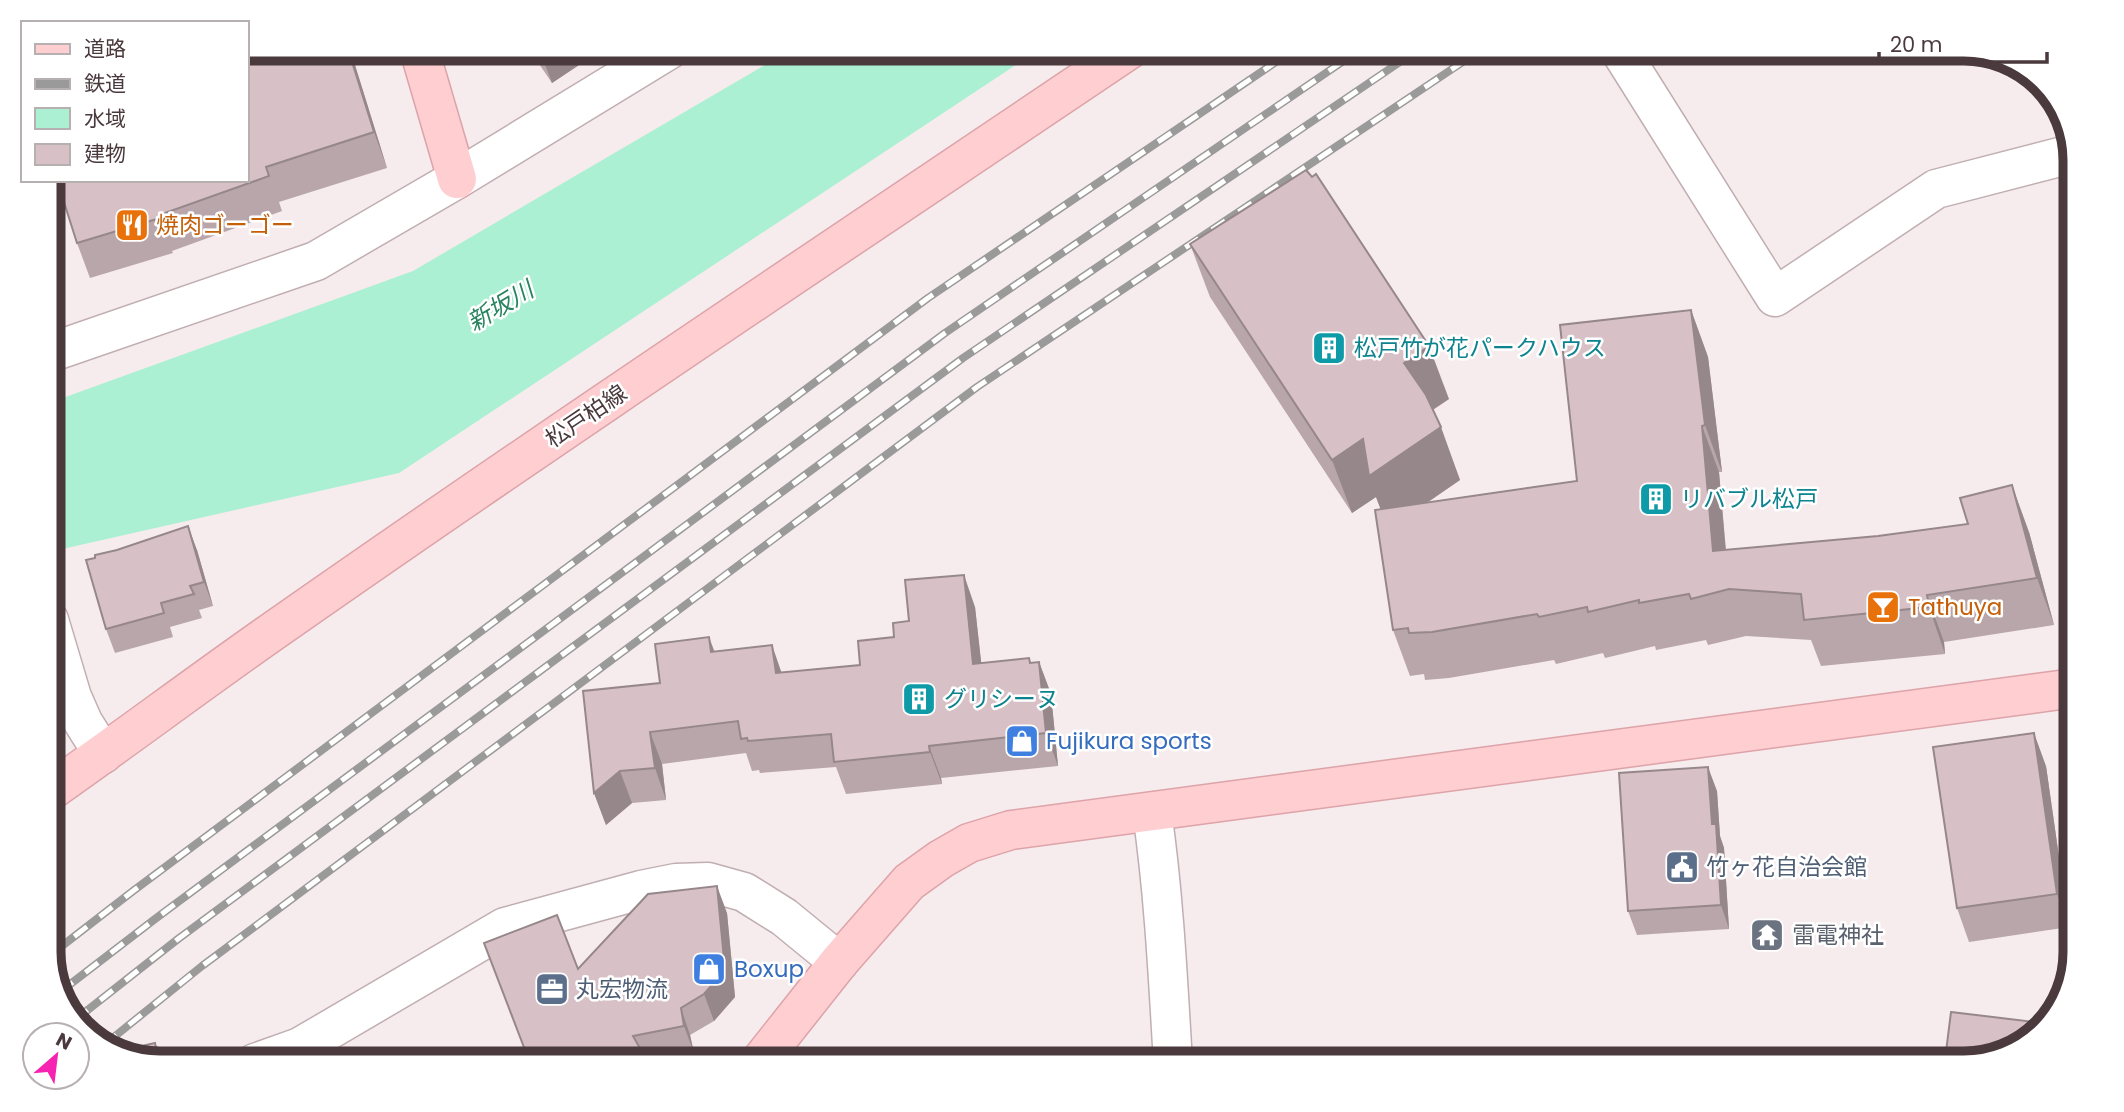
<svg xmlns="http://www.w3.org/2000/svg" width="2124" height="1112" viewBox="0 0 2124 1112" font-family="Poppins,'Noto Sans JP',sans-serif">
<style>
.water{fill:#abf0d3}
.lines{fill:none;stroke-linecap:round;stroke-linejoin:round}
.street-casing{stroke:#c1aeb2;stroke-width:41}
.secondary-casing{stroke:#dda3a9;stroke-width:41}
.street{stroke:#fff;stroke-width:38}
.secondary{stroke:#feced1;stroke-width:38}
.rail-casing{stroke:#9a9a9a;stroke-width:8}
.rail{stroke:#fff;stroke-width:5;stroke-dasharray:16;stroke-linecap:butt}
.wall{fill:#b9a6aa}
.shaded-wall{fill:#96878b}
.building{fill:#d7c1c6;stroke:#96878b;stroke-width:2}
.labels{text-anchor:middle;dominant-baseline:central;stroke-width:5;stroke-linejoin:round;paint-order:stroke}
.food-label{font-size:23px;fill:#c56008;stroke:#fff;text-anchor:start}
.culture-label{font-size:23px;fill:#0d838f;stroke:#fff;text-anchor:start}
.street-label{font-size:23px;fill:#4a393d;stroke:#fff}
.shop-label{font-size:23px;fill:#366cbe;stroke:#fff;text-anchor:start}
.service-label{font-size:23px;fill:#4e5e75;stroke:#fff;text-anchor:start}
.worship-label{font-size:23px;fill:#5b616d;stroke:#fff;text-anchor:start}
.water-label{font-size:24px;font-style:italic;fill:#29845f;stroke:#fff}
.rim{fill:none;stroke:#4a393d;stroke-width:9}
</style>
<rect width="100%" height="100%" fill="#f6eced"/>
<path class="water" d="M792,49H1040L399,473L49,552V403L413,271Z"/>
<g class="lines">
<g class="street-casing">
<g id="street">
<path d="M1619,49L1775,297L1936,189L2075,153"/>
<path d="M49,353L316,261L457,179L670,49"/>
<path d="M49,620L72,697L83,722L103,754"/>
<path d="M1152,812C1164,895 1168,979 1173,1063"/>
<path d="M255,1063L300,1047L505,927L641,890L676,883L708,882L744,892L784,917L839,962"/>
</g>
</g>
<g class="secondary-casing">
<g id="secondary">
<path d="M419,49L457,179"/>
<path d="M49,792C123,740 195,686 269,634C553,435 842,243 1130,49"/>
<path d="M759,1063L839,962L909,882L941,859L969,843L1011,830L2075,688"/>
</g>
</g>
<use href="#street" class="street"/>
<use href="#secondary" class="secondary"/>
<g class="rail-casing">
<g id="rail">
<path d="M49,956L133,891L928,298L1295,49"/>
<path d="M60,992L155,919L945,333L1361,49"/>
<path d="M75,1020L178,939L963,358L1419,49"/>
<path d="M104,1045L202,966L977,387L1482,49"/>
</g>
</g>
<use href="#rail" class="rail"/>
</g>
<g class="wall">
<path d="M247,49H350L387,168L279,202L282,211L172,251L173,253L90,278L77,243Z"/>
<path d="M529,49H603L552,83Z"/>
<path d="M1190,244L1449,399L1433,410L1460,480L1427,503L1577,481L1691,310L1708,357L1722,472H1719L1726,550L2029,532L2054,625L1944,642L1945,654L1821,666L1811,640L1746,636L1708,645L1706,640L1656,650L1655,646L1605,658L1603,653L1556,664L1554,660L1449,678L1425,680L1424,674L1410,676L1393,630L1381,509L1376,497L1352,513L1210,297Z"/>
<path d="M197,550L213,606L199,610L202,618L170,627L173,637L115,653L106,629Z"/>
<path d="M975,607L981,663L1029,658L1031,663L1039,662L1051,694L1058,766L941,778L942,784L846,794L836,767L760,773L759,770L752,771L746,753L662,764L666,800L632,803L606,825L594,793L660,683L714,651L782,673L860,665L894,637L909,621Z"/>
<path d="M2046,766L2069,927L1969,942L1957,908Z"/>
<path d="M1717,791L1720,836L1724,848L1729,929L1637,935L1628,911Z"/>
<path d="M727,913L735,997L714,1021L690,1035L694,1053L648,1063H529L578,969Z"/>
<path d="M2043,1023L1964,1063H1946L1945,1060Z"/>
</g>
<g class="shaded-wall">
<path d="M348,49H350L387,168L374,132Z"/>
<path d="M558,49H603L552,83L543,59Z"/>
<path d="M1691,310L1708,357L1722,472L1705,425Z"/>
<path d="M1429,346L1449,399L1423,416L1404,363Z"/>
<path d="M1702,426L1719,472L1729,589L1713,551Z"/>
<path d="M1441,427L1460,480L1388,529L1376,497L1352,513L1332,460L1363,439Z"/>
<path d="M2012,485L2029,532L2054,625L2037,578Z"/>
<path d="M188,526L197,550L213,606L204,582Z"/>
<path d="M964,575L975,607L985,696L973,664Z"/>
<path d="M1927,595L1944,642L1945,654L1929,607Z"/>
<path d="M709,637L721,669L711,652Z"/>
<path d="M772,645L783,677L776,673Z"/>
<path d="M1039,662L1051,694L1058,766L1046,733Z"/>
<path d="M650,732L662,764L666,800L655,768Z"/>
<path d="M2034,733L2046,766L2069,927L2057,894Z"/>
<path d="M929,746L941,778L942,784L930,752Z"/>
<path d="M1708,767L1717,791L1720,836L1724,848L1729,929L1721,905L1712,824Z"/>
<path d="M620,771L632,803L606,825L594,793Z"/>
<path d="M717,886L727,913L735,997L714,1021L704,994Z"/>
<path d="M681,1008L690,1035L694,1053L684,1026Z"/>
<path d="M155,1043L163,1063H159Z"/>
</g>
<g class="building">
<path d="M247,49H348L374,132L266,167L269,176L159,215L160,218L77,243L57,180H247Z"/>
<path d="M536,49H558L543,59Z"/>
<path d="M1306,170L1312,177L1316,174L1429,346L1404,363L1426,395L1441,427L1369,476L1363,439L1332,460L1190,244Z"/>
<path d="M1691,310L1705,425L1702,426L1713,551L1878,536L1968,524L1960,498L2012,485L2037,578L1927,595L1929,607L1804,620L1801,594L1729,589L1691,599L1689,594L1639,603V600L1588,612L1587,607L1539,617L1537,614L1432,632L1409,633L1408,628L1393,630L1375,510L1577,481L1560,325Z"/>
<path d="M188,526L204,582L190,586L194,594L161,603L164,613L106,629L86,560L95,558V555L117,550Z"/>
<path d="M964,575L973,664L1029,658L1030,663L1039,662L1046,733L929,746L930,752L834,762L831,734L748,741L747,738L741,739L738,721L650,732L655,768L620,771L594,793L583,691L660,683L655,644L709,637L711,652L772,645L776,673L860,665L858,641L894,637L893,623L909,621L905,580Z"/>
<path d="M2034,733L2057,894L1957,908L1933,747Z"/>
<path d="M1708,767L1712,824H1716L1721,905L1628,911L1619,773Z"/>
<path d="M717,886L725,970L704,994L681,1008L684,1026L633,1036L646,1059L640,1063H530L484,943L557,915L578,969L648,894Z"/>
<path d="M1951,1012L2043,1023L2020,1048L1962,1063L1945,1060Z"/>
<path d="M155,1043L159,1063L115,1052Z"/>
<path d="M200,1058L202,1063H168Z"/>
</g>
<defs>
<g id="restaurant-square" transform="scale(1.75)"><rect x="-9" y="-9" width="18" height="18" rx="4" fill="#e8710a" stroke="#fff"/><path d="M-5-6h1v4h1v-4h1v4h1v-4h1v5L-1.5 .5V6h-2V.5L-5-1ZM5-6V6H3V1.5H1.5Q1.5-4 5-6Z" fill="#fff"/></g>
<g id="building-square" transform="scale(1.75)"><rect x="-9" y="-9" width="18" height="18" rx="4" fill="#0f9aa8" stroke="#fff"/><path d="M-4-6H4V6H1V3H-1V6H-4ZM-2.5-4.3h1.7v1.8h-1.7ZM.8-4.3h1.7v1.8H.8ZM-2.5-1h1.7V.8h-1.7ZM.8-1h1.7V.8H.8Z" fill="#fff"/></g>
<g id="bar-square" transform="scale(1.75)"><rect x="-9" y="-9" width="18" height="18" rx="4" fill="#e8710a" stroke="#fff"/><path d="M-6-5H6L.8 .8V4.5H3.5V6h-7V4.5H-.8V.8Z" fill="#fff"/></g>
<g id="shop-square" transform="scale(1.75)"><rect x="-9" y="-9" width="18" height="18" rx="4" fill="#3f7fe0" stroke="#fff"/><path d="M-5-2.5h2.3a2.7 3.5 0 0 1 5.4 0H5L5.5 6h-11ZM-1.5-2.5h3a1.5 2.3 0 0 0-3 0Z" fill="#fff"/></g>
<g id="civic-square" transform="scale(1.75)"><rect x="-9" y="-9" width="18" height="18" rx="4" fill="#5c6f8a" stroke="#fff"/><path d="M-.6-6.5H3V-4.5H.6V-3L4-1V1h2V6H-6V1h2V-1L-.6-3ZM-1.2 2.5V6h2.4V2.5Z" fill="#fff"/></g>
<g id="temple-square" transform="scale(1.75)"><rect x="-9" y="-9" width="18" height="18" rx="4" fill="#6b7280" stroke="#fff"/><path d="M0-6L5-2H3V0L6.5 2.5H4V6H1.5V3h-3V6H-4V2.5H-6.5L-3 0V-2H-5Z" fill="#fff"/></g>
<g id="office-square" transform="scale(1.75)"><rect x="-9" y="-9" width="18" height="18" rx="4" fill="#5c6f8a" stroke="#fff"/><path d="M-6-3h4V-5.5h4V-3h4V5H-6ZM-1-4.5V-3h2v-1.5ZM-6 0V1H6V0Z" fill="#fff"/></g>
</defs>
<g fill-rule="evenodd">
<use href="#restaurant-square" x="132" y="225"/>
<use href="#building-square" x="1329" y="348"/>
<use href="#building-square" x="1656" y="499"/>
<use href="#bar-square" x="1883" y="607"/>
<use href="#building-square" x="919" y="699"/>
<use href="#shop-square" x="1022" y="741"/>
<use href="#civic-square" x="1682" y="867"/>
<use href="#temple-square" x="1767" y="935"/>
<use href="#shop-square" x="709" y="969"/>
<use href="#office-square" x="552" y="989"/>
</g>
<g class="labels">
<g class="food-label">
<text x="156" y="225">焼肉ゴーゴー</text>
<text x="1908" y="607">Tathuya</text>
</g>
<g class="culture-label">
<text x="1354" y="348">松戸竹が花パークハウス</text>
<text x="1680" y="499">リバブル松戸</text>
<text x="944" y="699">グリシーヌ</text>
</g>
<g class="street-label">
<text transform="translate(586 416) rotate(-34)">松戸柏線</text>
</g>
<g class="shop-label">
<text x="1046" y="741">Fujikura sports</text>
<text x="734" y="969">Boxup</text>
</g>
<g class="service-label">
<text x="1706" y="867">竹ヶ花自治会館</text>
<text x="576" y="989">丸宏物流</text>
</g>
<g class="worship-label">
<text x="1792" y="935">雷電神社</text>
</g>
<g class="water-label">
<text transform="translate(500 306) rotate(-31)">新坂川</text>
</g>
</g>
<path d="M0 0H2124V1112H0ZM160 61H1964A99 99 0 0 1 2063 160V952A99 99 0 0 1 1964 1051H160A99 99 0 0 1 61 952V160A99 99 0 0 1 160 61Z" fill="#fff" fill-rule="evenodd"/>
<path class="rim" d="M160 61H1964A99 99 0 0 1 2063 160V952A99 99 0 0 1 1964 1051H160A99 99 0 0 1 61 952V160A99 99 0 0 1 160 61Z"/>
<rect x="21" y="21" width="228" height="161" fill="#ffffff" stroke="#b7b0b1" stroke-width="2"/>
<rect x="35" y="44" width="35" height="10" fill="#feced1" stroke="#b7b0b1" stroke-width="2"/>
<text x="84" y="56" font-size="21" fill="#4a393d">道路</text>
<rect x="35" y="79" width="35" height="10" fill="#9a9a9a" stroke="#b7b0b1" stroke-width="2"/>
<text x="84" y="91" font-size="21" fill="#4a393d">鉄道</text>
<rect x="35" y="108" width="35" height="21" fill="#abf0d3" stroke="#b7b0b1" stroke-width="2"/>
<text x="84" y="126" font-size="21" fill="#4a393d">水域</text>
<rect x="35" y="144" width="35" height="21" fill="#d7c1c6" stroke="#b7b0b1" stroke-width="2"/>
<text x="84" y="161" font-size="21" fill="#4a393d">建物</text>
<g transform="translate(56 1056) rotate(28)"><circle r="33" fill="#ffffff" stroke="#b7b0b1" stroke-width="2"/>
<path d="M0-5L12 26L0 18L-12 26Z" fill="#f623b2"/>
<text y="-10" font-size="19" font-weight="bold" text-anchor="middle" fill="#4a393d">N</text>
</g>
<path d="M1879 52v10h168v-10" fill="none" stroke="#4a393d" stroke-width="3.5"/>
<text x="1890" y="52" font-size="21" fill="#4a393d" stroke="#ffffff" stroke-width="5" paint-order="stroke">20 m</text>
</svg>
